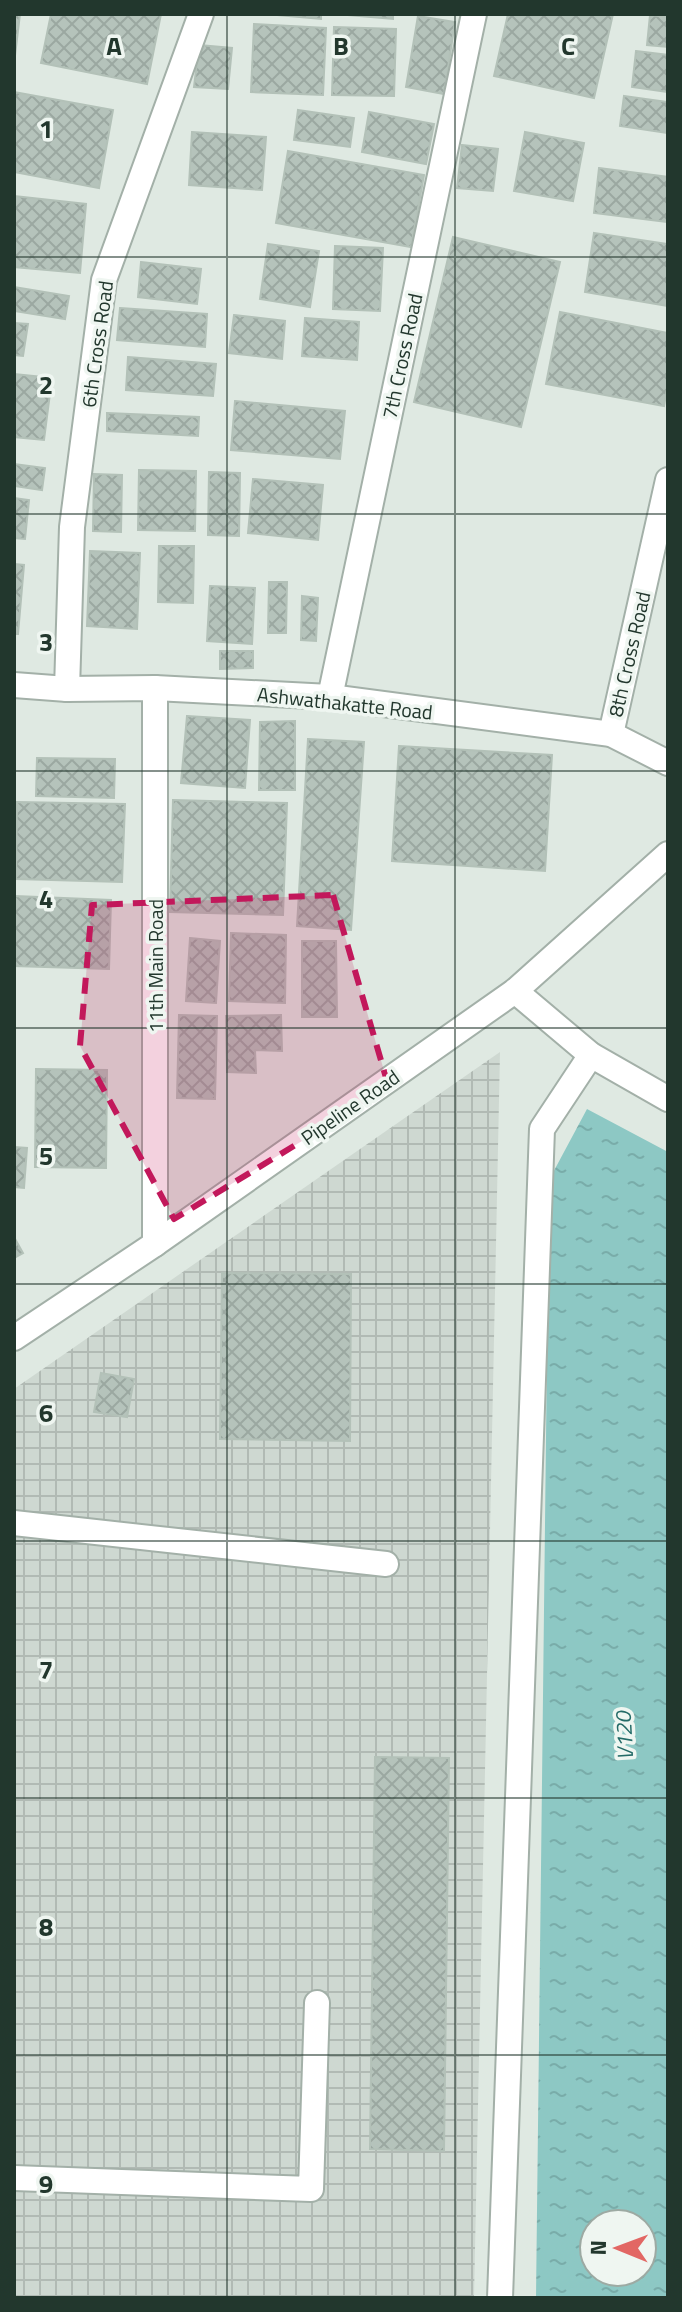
<svg xmlns="http://www.w3.org/2000/svg" width="682" height="2312" viewBox="0 0 682 2312" font-family="'Titillium Web',sans-serif">
<style>
.industrial{fill:url(#industrial-grid)}
.water{fill:url(#water-ripples);fill-rule:evenodd}
.building{fill:url(#building-cross-hatch);stroke:#b3c1b8;stroke-width:2}
.lines{fill:none;stroke-linecap:round;stroke-linejoin:round}
.service-casing{stroke:#a3b0a8;stroke-width:28}
.minor-casing{stroke:#a3b0a8;stroke-width:28}
.tertiary-casing{stroke:#a3b0a8;stroke-width:28}
.service{stroke:#fff;stroke-width:24}
.minor{stroke:#fff;stroke-width:24}
.tertiary{stroke:#fff;stroke-width:24}
.marked{fill:#c2185b;fill-opacity:0.2;stroke:#c2185b;stroke-width:6;stroke-dasharray:16 10;stroke-linejoin:round}
.grid{fill:none;stroke:#22372d;stroke-width:2;stroke-opacity:0.55}
.labels{text-anchor:middle;dominant-baseline:central;stroke-width:7;stroke-linejoin:round;paint-order:stroke}
.street-label{font-size:20px;fill:#22372d;stroke:#eff6f1}
.water-label{font-size:22px;font-style:italic;fill:#246b67;stroke:#eff6f1}
.grid-label{font-size:26px;text-anchor:middle;font-weight:bold;fill:#22372d;stroke:#eff6f1;stroke-width:7;stroke-linejoin:round;paint-order:stroke}
</style>
<defs>
<pattern id="industrial-grid" width="8" height="8" patternUnits="userSpaceOnUse" patternTransform="scale(2)"><rect width="8" height="8" fill="#ced8d1"/><path d="M0 4h8M4 0v8" fill="none" stroke="#b1bab4"/></pattern>
<pattern id="water-ripples" width="26" height="14" patternUnits="userSpaceOnUse" patternTransform="scale(2)"><rect width="26" height="14" fill="#8dc8c4"/><path d="M2 4q2-2 4 0t4 0M15 11q2-2 4 0t4 0" fill="none" stroke="#79aca9"/></pattern>
<pattern id="building-cross-hatch" width="8" height="8" patternUnits="userSpaceOnUse" patternTransform="scale(2)"><rect width="8" height="8" fill="#b5c3bb"/><path d="M0 0l8 8M0 8l8-8" fill="none" stroke="#9ba8a1"/></pattern>
</defs>
<rect width="100%" height="100%" fill="#dfe9e2"/>
<path class="industrial" d="M500,1052L474,2298H14V1389Z"/>
<path class="water" d="M587,1109L668,1152V2298H536L549,1180ZM594,2224H642V2272H594Z"/>
<g class="building">
<path d="M14,14H20L14,64Z"/>
<path d="M51,14H161L147,84L41,63Z"/>
<path d="M266,14H321V19Z"/>
<path d="M336,14H393V19Z"/>
<path d="M508,14H613L594,98L494,76Z"/>
<path d="M650,15L668,17V47L647,45Z"/>
<path d="M418,16L455,22L444,94L406,87Z"/>
<path d="M254,24L326,28L323,95L251,92Z"/>
<path d="M334,27L396,29L394,96L332,95Z"/>
<path d="M199,45L232,48L228,89L194,87Z"/>
<path d="M636,51L668,55V92L632,87Z"/>
<path d="M14,92L113,110L99,188L14,172Z"/>
<path d="M624,96L668,102V133L620,126Z"/>
<path d="M298,110L354,118L350,147L294,140Z"/>
<path d="M369,112L434,124L426,164L362,152Z"/>
<path d="M192,132L266,137L262,190L189,185Z"/>
<path d="M525,132L584,143L573,201L514,191Z"/>
<path d="M462,145L498,149L493,191L457,188Z"/>
<path d="M288,151L424,175L411,247L276,223Z"/>
<path d="M599,168L668,177V222L594,213Z"/>
<path d="M14,196L86,204L80,273L14,267Z"/>
<path d="M594,233L668,244V306L585,292Z"/>
<path d="M453,237L560,262L521,427L414,402Z"/>
<path d="M268,244L319,251L310,307L260,299Z"/>
<path d="M335,246L383,248L380,311L333,309Z"/>
<path d="M141,262L201,269L197,304L138,297Z"/>
<path d="M14,287L69,296L65,319L14,311Z"/>
<path d="M120,308L207,314L205,347L117,340Z"/>
<path d="M560,312L668,333V384L664,406L546,384Z"/>
<path d="M234,315L285,321L282,359L229,353Z"/>
<path d="M305,318L359,322L357,360L302,356Z"/>
<path d="M14,323L28,324L23,356L14,355Z"/>
<path d="M128,357L216,364L213,396L126,390Z"/>
<path d="M14,374L52,378L44,440L14,437Z"/>
<path d="M235,401L345,411L340,459L231,450Z"/>
<path d="M107,413L199,417L198,436L107,431Z"/>
<path d="M14,464L45,468L42,490L14,486Z"/>
<path d="M139,470L196,471L195,531L138,530Z"/>
<path d="M209,472L240,473L239,536L208,535Z"/>
<path d="M94,474L122,475L121,532L93,531Z"/>
<path d="M253,479L323,485L318,540L248,533Z"/>
<path d="M14,498L29,500L25,539L14,538Z"/>
<path d="M159,546H194L193,603L158,602Z"/>
<path d="M90,551L140,553L137,629L87,626Z"/>
<path d="M14,564L24,565L18,634H14Z"/>
<path d="M269,582H287L286,633H268Z"/>
<path d="M210,586L255,588L252,644L207,641Z"/>
<path d="M302,596L318,598L316,641L301,640Z"/>
<path d="M220,651H253V668L220,669Z"/>
<path d="M187,716L250,720L245,788L181,783Z"/>
<path d="M295,721V790H259L260,722Z"/>
<path d="M308,739L364,742L351,930L297,926Z"/>
<path d="M399,746L552,755L545,871L392,861Z"/>
<path d="M37,758L115,759L114,798L36,796Z"/>
<path d="M173,800L287,803L283,915L170,912Z"/>
<path d="M17,802L125,804L122,882L16,879Z"/>
<path d="M15,896L111,900L109,969L14,966Z"/>
<path d="M231,933L286,935L285,1003L229,1001Z"/>
<path d="M190,938L220,941L216,1003L186,1001Z"/>
<path d="M302,941H336L337,1017H302Z"/>
<path d="M179,1015L217,1016L215,1099L177,1098Z"/>
<path d="M281,1015L282,1051L255,1050L256,1073L227,1072L226,1016Z"/>
<path d="M36,1069L107,1070L106,1168L35,1167Z"/>
<path d="M14,1147L27,1148L24,1188L14,1187Z"/>
<path d="M14,1237L23,1253L14,1258Z"/>
<path d="M222,1273L351,1274L350,1441L220,1439Z"/>
<path d="M101,1373L134,1379L127,1417L94,1412Z"/>
<path d="M375,1757L449,1758L444,2151L370,2149Z"/>
</g>
<g class="lines">
<g class="service-casing">
<g id="service">
<path d="M14,1523L386,1564"/>
<path d="M14,2178L311,2189L317,2003"/>
</g>
</g>
<g class="minor-casing">
<g id="minor">
<path d="M14,685L67,689L155,688L330,697L611,734L668,763"/>
<path d="M155,688V1244"/>
<path d="M67,689L72,527L104,280L201,14"/>
<path d="M330,697L474,14"/>
<path d="M611,734L668,480"/>
<path d="M515,991L591,1055L668,1099"/>
<path d="M500,2298L542,1129L591,1055"/>
</g>
</g>
<g class="tertiary-casing">
<path id="tertiary" d="M14,1338L155,1244L515,991L668,854"/>
</g>
<use href="#service" class="service"/>
<use href="#minor" class="minor"/>
<use href="#tertiary" class="tertiary"/>
</g>
<path class="marked" d="M333,895L389,1088L174,1219L80,1046L92,905Z"/>
<path class="grid" d="M227,14V2298M455,14V2298M14,257H668M14,514H668M14,771H668M14,1028H668M14,1284H668M14,1541H668M14,1798H668M14,2055H668"/>
<g class="labels">
<g class="street-label">
<text transform="translate(97 344) rotate(-82)">6th Cross Road</text>
<text transform="translate(402 356) rotate(-78)">7th Cross Road</text>
<text transform="translate(629 654) rotate(-77)">8th Cross Road</text>
<text transform="translate(345 703) rotate(6)">Ashwathakatte Road</text>
<text transform="translate(155 966) rotate(-90)">11th Main Road</text>
<text transform="translate(350 1107) rotate(-35)">Pipeline Road</text>
</g>
<g class="water-label">
<text transform="translate(624 1736) rotate(-93)">V120</text>
</g>
</g>
<g class="grid-label">
<text x="114" y="55">A</text>
<text x="341" y="55">B</text>
<text x="568" y="55">C</text>
<text x="46" y="138">1</text>
<text x="46" y="394">2</text>
<text x="46" y="651">3</text>
<text x="46" y="908">4</text>
<text x="46" y="1165">5</text>
<text x="46" y="1422">6</text>
<text x="46" y="1679">7</text>
<text x="46" y="1936">8</text>
<text x="46" y="2193">9</text>
</g>
<rect width="682" height="2312" fill="none" stroke="#22372d" stroke-width="32"/>
<g transform="translate(618 2248) rotate(271)"><circle r="38" fill="#eff6f1" stroke="#9daaa3" stroke-width="2"/>
<path d="M0-6L14 30L0 20L-14 30Z" fill="#e26764"/>
<text y="-12" font-size="22" font-weight="bold" text-anchor="middle" fill="#22372d">N</text>
</g>
</svg>
